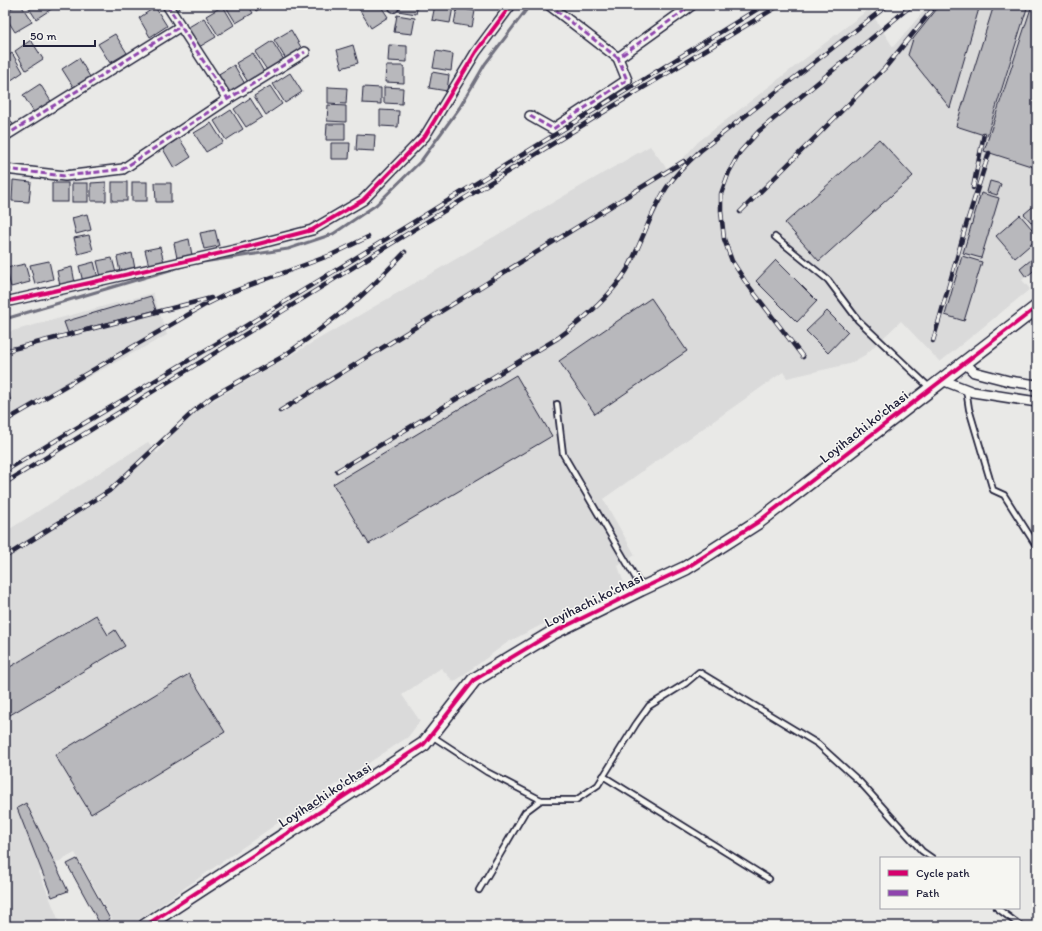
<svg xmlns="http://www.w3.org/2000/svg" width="1042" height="931" viewBox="0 0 1042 931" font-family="Itim,sans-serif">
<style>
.built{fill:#dadada}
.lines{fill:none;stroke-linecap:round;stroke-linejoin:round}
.stream{stroke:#71717f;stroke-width:3}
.building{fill:#b8b8bc;stroke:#22223b}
.lane-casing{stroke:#22223b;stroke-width:8}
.street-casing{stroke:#22223b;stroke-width:12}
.secondary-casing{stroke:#22223b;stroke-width:16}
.lane{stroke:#f6f6f2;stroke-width:4.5}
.street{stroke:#f6f6f2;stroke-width:9}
.secondary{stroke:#f6f6f2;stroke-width:13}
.rail-casing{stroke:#22223b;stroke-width:4.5}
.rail{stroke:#f6f6f2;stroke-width:3;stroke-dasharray:9;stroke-linecap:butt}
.quiet{stroke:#8e44ad;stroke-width:3;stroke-dasharray:6 3;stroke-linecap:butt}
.cycleway-casing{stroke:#f6f6f2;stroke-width:6}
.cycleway{stroke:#d6006c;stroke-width:4}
.labels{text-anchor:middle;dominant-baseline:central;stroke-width:3;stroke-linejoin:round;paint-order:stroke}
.street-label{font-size:14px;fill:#22223b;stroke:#f6f6f2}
</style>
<rect width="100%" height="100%" fill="#e9e9e7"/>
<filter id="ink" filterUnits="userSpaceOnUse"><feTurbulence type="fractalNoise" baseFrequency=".025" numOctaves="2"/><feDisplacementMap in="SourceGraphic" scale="8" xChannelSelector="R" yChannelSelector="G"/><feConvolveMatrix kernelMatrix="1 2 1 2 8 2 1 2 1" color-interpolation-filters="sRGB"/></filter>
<g filter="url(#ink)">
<g class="built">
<path d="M929,5H1037V268L1022,280L1030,289L940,362L901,321L865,355L849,364L787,378L783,372L603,499L635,555L618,566L624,583L508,642L454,682L441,668L402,695L420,721L408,737L285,818L130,926H116L75,853L39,872L61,926H5V532L148,442L157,453L186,420L207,404L650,146L670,173L698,142L869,9L893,47Z"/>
<path d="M153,293L167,335L19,414L5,423V333Z"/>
</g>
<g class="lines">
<path class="stream" d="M5,319L190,264L288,249L333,234L376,205L421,161L460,107L485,64L530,5"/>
</g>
<g class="building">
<path d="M17,5H21L32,22L15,32L5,16V12Z"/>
<path d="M27,5H51L53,8L36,19Z"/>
<path d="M171,5H184L175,11Z"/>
<path d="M225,5H248L253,13L236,23Z"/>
<path d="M252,5H266L256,11Z"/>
<path d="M366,5H380L388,17L371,28L359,9Z"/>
<path d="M399,5H418L416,14L398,11Z"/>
<path d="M435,5L453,7L450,23L432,20Z"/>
<path d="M940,5H980L950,108L908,55L913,39Z"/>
<path d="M994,5H1028L987,136L956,126Z"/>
<path d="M1032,5H1037V168L984,151Z"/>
<path d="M223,6L234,25L218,35L206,16Z"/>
<path d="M155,7L167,26L150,37L139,18Z"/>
<path d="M457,8L475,11L472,27L454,24Z"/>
<path d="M397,15L415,18L412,34L394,32Z"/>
<path d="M204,18L216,37L199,47L187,28Z"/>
<path d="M291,30L302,49L286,59L274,40Z"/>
<path d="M115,34L127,53L110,63L98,44Z"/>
<path d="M31,40L43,59L26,70L15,51Z"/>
<path d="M272,41L284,60L267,70L255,52Z"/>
<path d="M353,45L358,63L342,68L337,50Z"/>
<path d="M389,45L407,46V62L388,61Z"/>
<path d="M436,51L453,54L451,71L433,68Z"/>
<path d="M12,53L23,72L7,83L5,80V58Z"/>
<path d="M253,53L264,72L248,82L236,63Z"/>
<path d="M79,58L90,77L74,88L62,69Z"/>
<path d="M234,65L245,84L229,94L217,75Z"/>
<path d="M386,66H404V83L385,82Z"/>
<path d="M432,72L449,75L447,91L429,88Z"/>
<path d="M290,73L302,92L285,103L273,84Z"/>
<path d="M40,84L52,103L35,114L23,95Z"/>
<path d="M270,86L282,104L266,115L254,96Z"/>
<path d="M328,87L347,88L346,104L328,103Z"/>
<path d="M363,87L381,88V104L362,103Z"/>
<path d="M384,87L403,88L402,104L384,103Z"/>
<path d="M250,98L262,117L246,127L234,109Z"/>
<path d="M328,105L346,106V122L327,121Z"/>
<path d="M231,110L243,129L226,140L214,121Z"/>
<path d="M380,110L399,111L398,127L380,126Z"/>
<path d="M5,112L14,126L5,131Z"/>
<path d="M211,123L223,142L206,152L194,133Z"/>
<path d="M327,124H345V140H326Z"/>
<path d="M357,134L375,135L374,151L356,150Z"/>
<path d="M179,138L191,157L174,168L163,149Z"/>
<path d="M879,139L913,176L819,261L785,223Z"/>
<path d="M331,143H350L349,159H331Z"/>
<path d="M5,180H10L9,200H5Z"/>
<path d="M13,180L31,182L29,202L12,201Z"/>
<path d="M990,181L1001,184L997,195L987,192Z"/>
<path d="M106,182V201H91V183Z"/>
<rect x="112" y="182" width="15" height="19"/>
<rect x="132" y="182" width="15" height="19"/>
<rect x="52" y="183" width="16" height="19"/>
<rect x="72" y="183" width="16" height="19"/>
<path d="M155,183H171V202H156Z"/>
<path d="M981,193L999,198L981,258L963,253Z"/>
<path d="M1037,203V229L1024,214Z"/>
<path d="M87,214L91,230L76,234L72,218Z"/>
<path d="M1020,215L1037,235V239L1015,258L996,236Z"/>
<path d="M215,230L219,246L204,249L200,233Z"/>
<path d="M89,235L93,250L78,254L74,238Z"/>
<path d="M189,239L192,255L177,258L174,243Z"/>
<path d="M160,247L164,262L149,266L145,250Z"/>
<path d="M132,253L135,269L120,272L117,257Z"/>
<path d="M1037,255V268L1026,277L1020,269Z"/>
<path d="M962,256L982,262L964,321L945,315Z"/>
<path d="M112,258L116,273L101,277L97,261Z"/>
<path d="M776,260L817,301L797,322L756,281Z"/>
<path d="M49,261L53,279L35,284L30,265Z"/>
<path d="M94,262L98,278L83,282L79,266Z"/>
<path d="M25,264L30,282L11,287L6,268Z"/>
<path d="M72,267L75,283L60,286L57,271Z"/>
<path d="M151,296L156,310L68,333L64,322Z"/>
<path d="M651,298L687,351L595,414L559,361Z"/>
<path d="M827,311L848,332L828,353L806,331Z"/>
<path d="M516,375L552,436L369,544L333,484Z"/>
<path d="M5,381L11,402L5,404Z"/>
<path d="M96,615L108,635L115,630L125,646L5,718V670Z"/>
<path d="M189,674L225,732L91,814L55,755Z"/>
<path d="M26,803L68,891L52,897L17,808Z"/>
<path d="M77,859L110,919L100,924L67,864Z"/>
</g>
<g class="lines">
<g class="lane-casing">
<g id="lane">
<path d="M775,237L828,280L858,320L930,388"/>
<path d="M966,389L969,409L993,490L1004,495L1037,547"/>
<path d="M557,404L563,454L641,587"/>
<path d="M432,736L487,772L541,800H576L598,785L636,724L649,706L686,683L699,672L818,744L860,782L922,851L932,858"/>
<path d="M603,776L769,879"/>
<path d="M479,890L525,812L541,800"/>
<path d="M997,908L1021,926"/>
</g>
</g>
<g class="street-casing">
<g id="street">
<path d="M167,5L228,99"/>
<path d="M549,5L618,58"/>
<path d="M394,7L395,5"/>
<path d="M530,116L553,129L627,80L618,58L692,5"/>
<path d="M5,136L181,26"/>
<path d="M5,169L65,176L123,169L228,99L305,52"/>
<path d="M5,302L239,249L312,230L363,200L425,136L476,52L511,5"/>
<path d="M965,363L974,372L1009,381L1037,385"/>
<path d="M942,380L973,392L1037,402"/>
</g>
</g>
<g class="secondary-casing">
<path id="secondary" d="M145,926L424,744L474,680L552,633L641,589L686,568L758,522L1037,307"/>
</g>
<use href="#lane" class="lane"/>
<use href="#street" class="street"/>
<use href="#secondary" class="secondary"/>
<g class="rail-casing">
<g id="rail">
<path d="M973,188L984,134"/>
<path d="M740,212L885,68L936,5"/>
<path d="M933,341L967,222L989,153"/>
<path d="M5,351L211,298"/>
<path d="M803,357L745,281L732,261L724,239L721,211V194L729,172L740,152L759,131L912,5"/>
<path d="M280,411L684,161"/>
<path d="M5,421L203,306L229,293L331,255L368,237"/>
<path d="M5,471L244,327L764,5"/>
<path d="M337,471L558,338C583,320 610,297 627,270C642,243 650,213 667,187C676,174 688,162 700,151L888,5"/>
<path d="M5,483L641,89L780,5"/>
<path d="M5,557L109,491L194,411L213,396L282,357L306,340L349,307L374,284L405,252"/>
</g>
</g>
<use href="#rail" class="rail"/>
<g class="quiet">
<path d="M167,5L228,99"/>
<path d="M549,5L618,58"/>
<path d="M394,7L395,5"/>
<path d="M530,116L553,129L627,80L618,58L692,5"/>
<path d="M5,136L181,26"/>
<path d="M5,169L65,176L123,169L228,99L305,52"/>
</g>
<g class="cycleway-casing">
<g id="cycleway">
<path d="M5,302L239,249L312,230L363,200L425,136L476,52L511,5"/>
<path d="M145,926L424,744L474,680L552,633L641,589L686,568L758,522L1037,307"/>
</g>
</g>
<use href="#cycleway" class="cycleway"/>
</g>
</g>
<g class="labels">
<g class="street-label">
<text transform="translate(864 427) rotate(-38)">Loyihachi ko'chasi</text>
<text transform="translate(594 600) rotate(-26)">Loyihachi ko'chasi</text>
<text transform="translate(325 795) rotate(-33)">Loyihachi ko'chasi</text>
</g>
</g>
<rect width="1042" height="931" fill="none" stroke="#f6f6f2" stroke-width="20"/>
<rect x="10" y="10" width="1022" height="911" fill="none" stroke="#22223b" stroke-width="1.5" filter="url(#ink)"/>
<rect x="880" y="857" width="140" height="52" fill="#f6f6f2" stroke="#a1a1a9"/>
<rect x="888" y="870" width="20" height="6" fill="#d6006c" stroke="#a1a1a9"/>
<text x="916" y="877" font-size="12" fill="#22223b">Cycle path</text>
<rect x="888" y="890" width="20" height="6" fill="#8e44ad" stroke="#a1a1a9"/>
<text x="916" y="897" font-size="12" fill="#22223b">Path</text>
<path d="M24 40v6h71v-6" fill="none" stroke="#22223b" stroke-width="2"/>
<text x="30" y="40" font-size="12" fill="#22223b" stroke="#f6f6f2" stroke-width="3" paint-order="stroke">50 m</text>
</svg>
